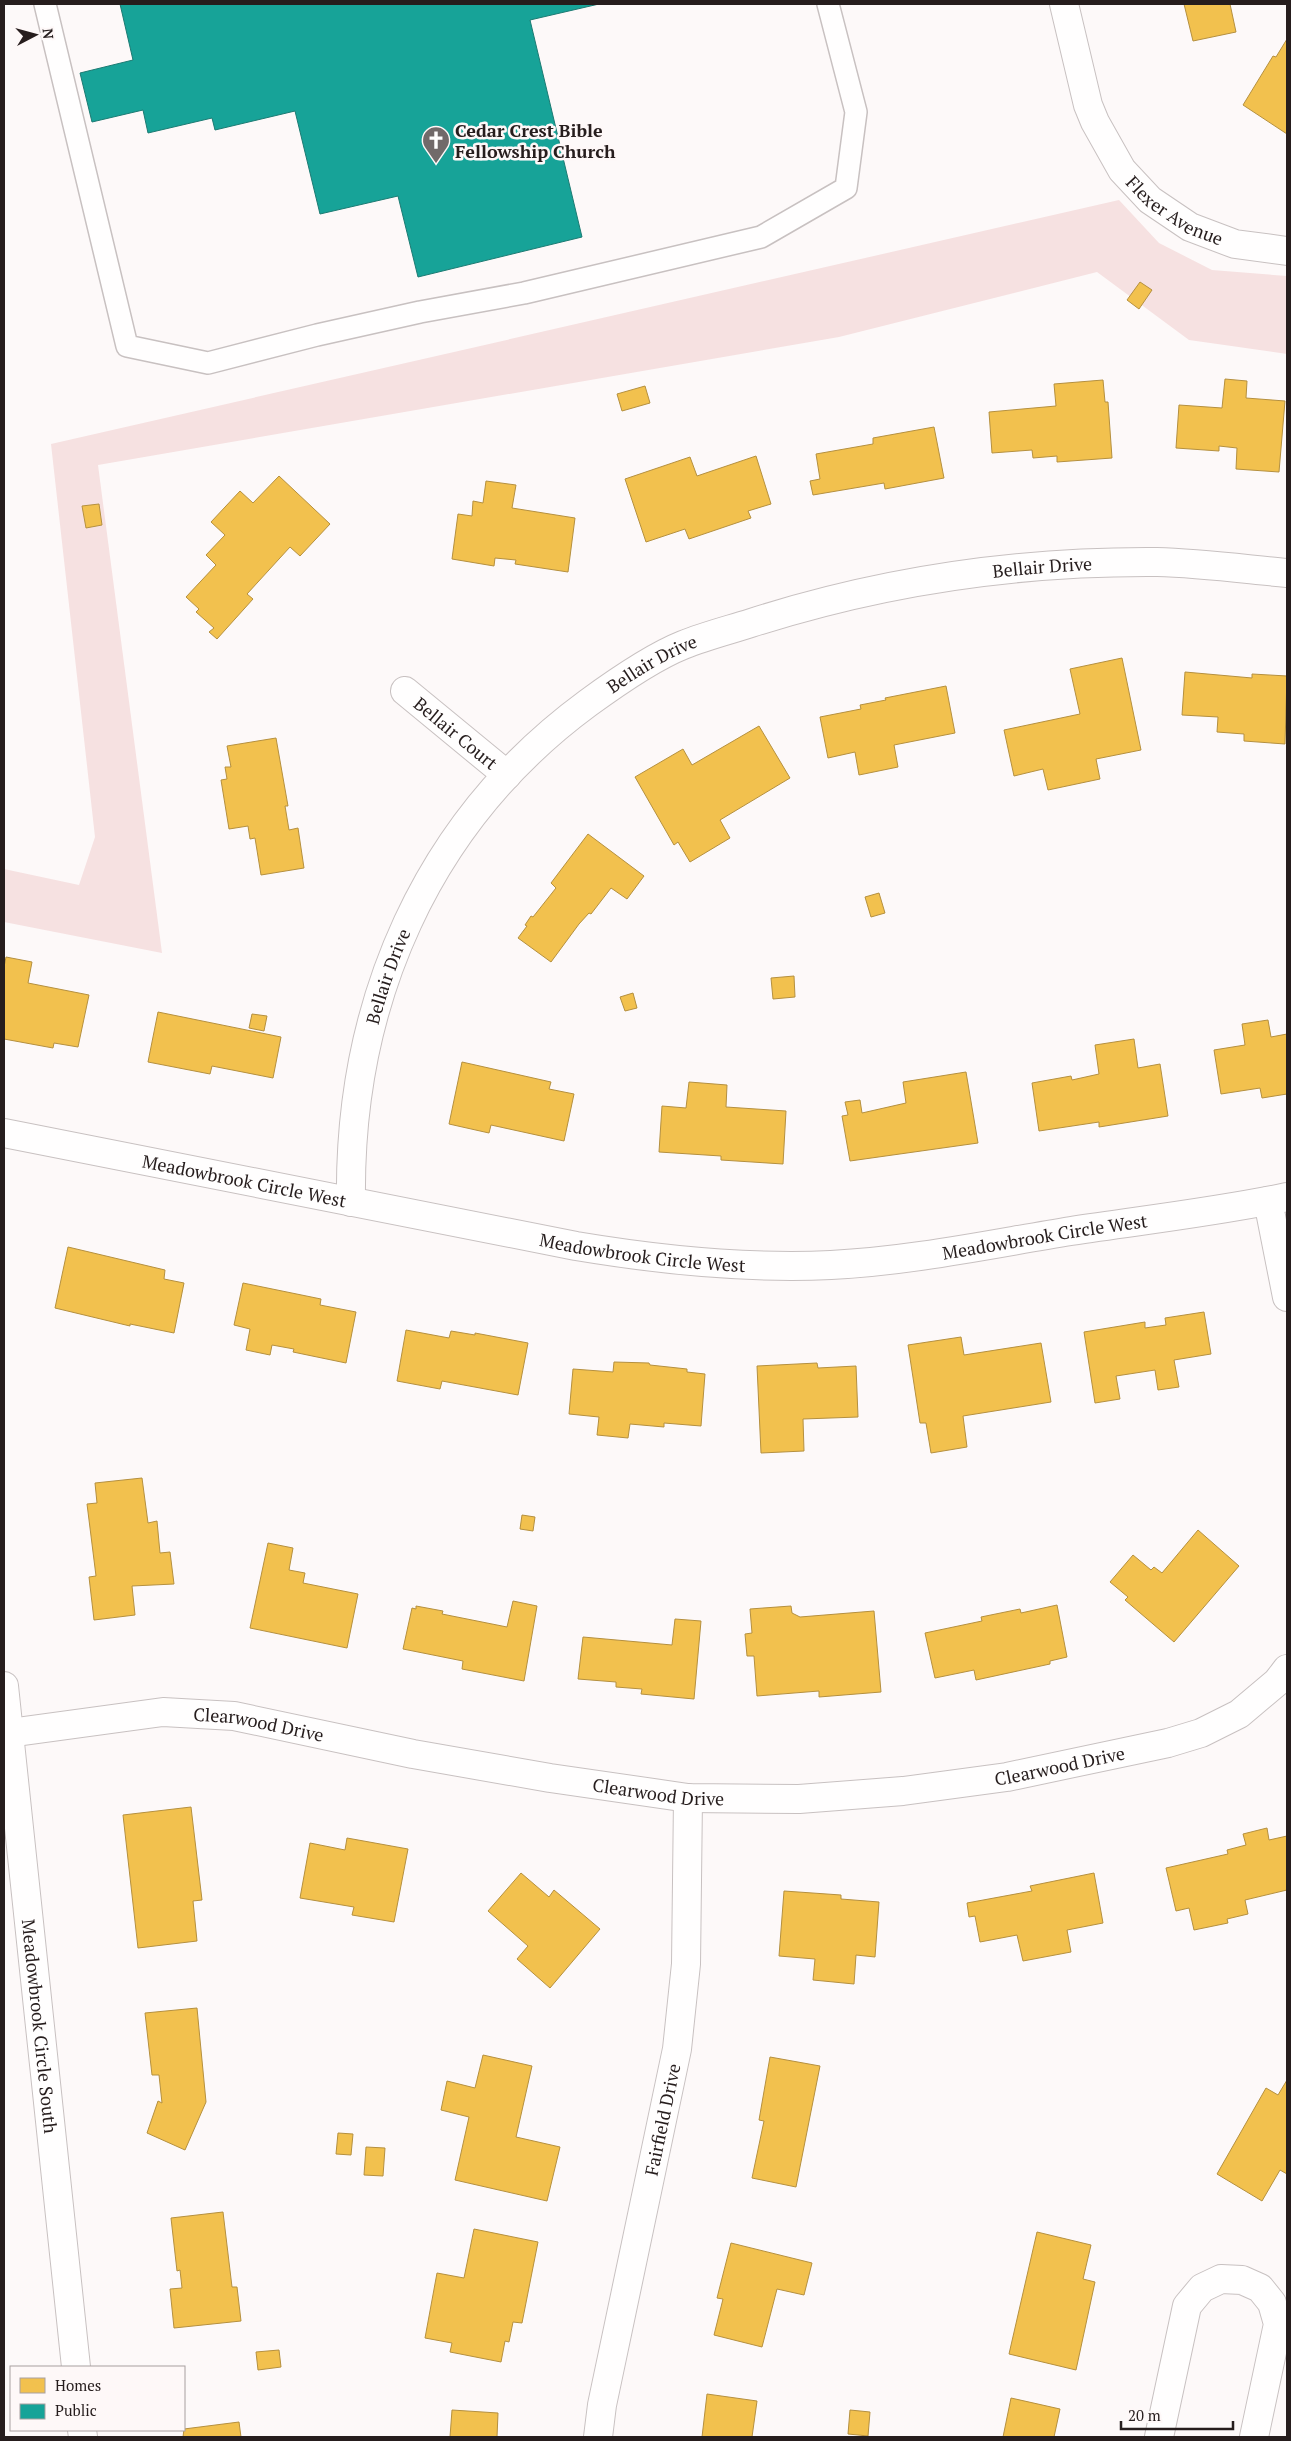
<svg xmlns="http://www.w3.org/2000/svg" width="1291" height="2441" viewBox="0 0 1291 2441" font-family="'PT Serif',serif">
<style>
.green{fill:#f6e1e1}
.homes{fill:#f2c14e;stroke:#b5903f}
.public{fill:#17a398;stroke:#1c7b73}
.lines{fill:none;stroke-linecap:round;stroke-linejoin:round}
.service-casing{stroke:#c8c1c1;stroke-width:24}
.minor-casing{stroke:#c8c1c1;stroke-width:30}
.tertiary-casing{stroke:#c8c1c1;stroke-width:30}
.service{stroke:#fffefe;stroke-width:21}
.minor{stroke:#fffefe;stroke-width:28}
.tertiary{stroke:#fffefe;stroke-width:28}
.labels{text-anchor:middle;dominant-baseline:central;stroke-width:5;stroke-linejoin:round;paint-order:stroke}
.poi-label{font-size:18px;font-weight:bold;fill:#261d1d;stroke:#fef8f8;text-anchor:start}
.street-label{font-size:18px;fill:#261d1d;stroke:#fef8f8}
</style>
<rect width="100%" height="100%" fill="#fdf9f9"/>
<path class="green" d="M1119,200L1159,243L1212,270L1287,276V354L1189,340L1097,272L839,337L98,465L162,953L4,922V869L79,885L95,837L51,444Z"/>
<g class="homes">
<path d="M1184,4H1230L1236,32L1193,41Z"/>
<path d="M1287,39V134L1243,105L1273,56L1276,57Z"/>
<path d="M1140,282L1152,290L1139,309L1127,300Z"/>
<path d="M1225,379L1247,381L1246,398L1285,401L1279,472L1236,469L1237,448L1219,446V451L1176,448L1179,405L1222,408Z"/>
<path d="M1103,380L1105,402H1108L1112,458L1057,462V456L1033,458L1032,450L992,453L989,412L1056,406L1054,384Z"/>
<path d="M645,386L650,403L622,411L617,394Z"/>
<path d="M934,427L944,478L885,489L884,483L813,495L810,481L820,479L816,454L873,444V438Z"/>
<path d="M756,456L771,504L748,511L751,518L689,539L685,529L646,542L625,479L690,457L697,476Z"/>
<path d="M279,476L330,524L300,556L290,547L247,594L253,599L217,639L209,632L214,628L196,612L199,609L186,597L216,565L206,555L225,535L211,522L240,491L253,503Z"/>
<path d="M486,481L516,485L512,508L575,518L568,572L515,564L516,560L495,558L494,566L452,559L458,514L472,516L473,501L483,503Z"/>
<path d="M99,504L102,525L86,528L82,506Z"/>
<path d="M1122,658L1141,750L1096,759L1100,779L1048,790L1043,769L1014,776L1004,730L1080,714L1070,669Z"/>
<path d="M1185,672L1252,678V674L1287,676L1285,744L1244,741V734L1217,732L1218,717L1182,715Z"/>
<path d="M946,686L955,733L894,745L898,767L859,775L855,752L828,758L820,717L861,709L860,705L886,700L885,698Z"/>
<path d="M759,726L790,778L720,820L730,838L690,862L678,842L674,845L635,777L683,749L692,765Z"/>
<path d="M276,738L288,806H285L289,830L298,828L304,868L261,875L255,838L250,839L248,826L229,829L221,780L227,779L225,767H231L227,746Z"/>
<path d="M588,834L644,876L627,899L611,888L591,914L589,913L579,924L551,962L518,938L527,926L525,925L531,916L533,917L556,888L551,883Z"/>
<path d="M879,893L885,913L871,917L865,897Z"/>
<path d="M6,957L32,962L28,983L89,995L78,1047L54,1043L53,1048L4,1039V967Z"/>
<path d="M794,976L795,997L773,999L771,978Z"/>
<path d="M633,993L637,1008L625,1011L620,997Z"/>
<path d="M158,1012L281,1037L273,1078L212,1066L210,1074L148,1062Z"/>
<path d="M252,1014L267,1016L264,1031L249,1028Z"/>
<path d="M1268,1020L1271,1037L1287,1034V1094L1262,1098L1260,1088L1221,1094L1214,1050L1245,1045L1242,1024Z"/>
<path d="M1134,1039L1138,1068L1160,1064L1168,1116L1099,1127V1122L1039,1131L1032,1083L1071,1076L1072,1080L1099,1074L1095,1045Z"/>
<path d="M462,1062L551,1082L549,1089L574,1094L564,1141L491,1125L489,1133L449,1124Z"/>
<path d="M966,1072L978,1143L850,1161L842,1116L848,1115L845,1102L860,1100L862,1113L906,1103L903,1082Z"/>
<path d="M689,1082L727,1085L726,1107L786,1111L783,1164L721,1160V1156L659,1152L662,1106L686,1108Z"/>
<path d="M68,1247L165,1270L164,1279L184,1283L174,1333L130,1324V1326L55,1308Z"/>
<path d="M243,1283L321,1299L320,1305L356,1312L346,1363L293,1352L294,1349L272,1345L270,1355L246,1350L250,1329L234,1325Z"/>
<path d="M1204,1312L1211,1354L1174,1360L1179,1387L1158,1390L1155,1370L1116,1376L1120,1399L1095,1403L1084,1332L1145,1322V1328L1166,1325L1165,1318Z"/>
<path d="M406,1330L449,1338L451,1331L475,1335V1333L528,1343L518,1395L442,1381L440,1389L397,1381Z"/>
<path d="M961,1337L964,1355L1041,1343L1051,1402L963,1416L967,1447L931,1453L926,1423H920L908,1345Z"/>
<path d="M614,1362L649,1363L650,1365L687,1369V1372L705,1374L701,1426L664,1423V1427L630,1424L628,1438L597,1435L599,1417L569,1414L573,1369L613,1372Z"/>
<path d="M817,1363L818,1368L856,1366L858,1417L803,1419L804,1451L761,1453L757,1366Z"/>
<path d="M142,1478L148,1523L157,1521L160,1553L170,1552L174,1584L132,1586L135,1615L94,1620L89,1577L96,1576L87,1504L97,1503L95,1483Z"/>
<path d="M522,1515L535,1517L533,1531L520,1529Z"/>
<path d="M1198,1530L1239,1566L1174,1642L1125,1600L1128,1597L1110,1582L1133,1555L1151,1570L1154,1567L1162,1573Z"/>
<path d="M268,1543L293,1548L289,1570L305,1573L303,1583L358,1594L347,1648L250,1628Z"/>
<path d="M513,1601L537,1606L524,1681L462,1669L463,1661L403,1649L412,1608L416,1609V1606L443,1611L442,1614L507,1627Z"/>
<path d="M1057,1605L1067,1657L1050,1661V1664L976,1680L974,1670L935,1678L925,1633L982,1621L981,1617L1020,1609L1021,1613Z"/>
<path d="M791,1606L792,1613L800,1617L874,1611L881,1692L819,1697V1691L757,1696L754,1656H747L745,1634L752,1633L750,1609Z"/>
<path d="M675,1619L701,1621L694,1699L641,1694L642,1689L616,1687V1682L578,1679L583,1637L672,1645Z"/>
<path d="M191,1807L202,1900L193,1901L197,1941L138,1948L123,1815Z"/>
<path d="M1267,1828L1269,1840L1287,1836V1890L1245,1900L1248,1914L1227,1919L1228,1923L1194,1930L1189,1908L1176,1911L1166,1868L1228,1854L1227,1850L1246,1845L1243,1834Z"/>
<path d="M347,1838L408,1849L394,1922L352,1915L354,1907L300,1898L310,1843L345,1850Z"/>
<path d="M521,1873L549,1897L554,1890L600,1929L550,1988L517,1959L528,1946L488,1911Z"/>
<path d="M1094,1873L1103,1923L1067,1930L1071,1952L1023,1961L1017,1935L980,1942L975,1916L969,1917L967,1903L1032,1891L1030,1886Z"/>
<path d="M784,1891L841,1895V1899L879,1902L875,1957L856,1955L854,1984L813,1980L815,1959L779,1956Z"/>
<path d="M197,2008L206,2102L185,2150L147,2133L158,2101L162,2103L159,2075H152L145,2013Z"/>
<path d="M483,2055L532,2066L516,2137L560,2147L547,2201L455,2180L469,2117L441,2110L447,2081L475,2088Z"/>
<path d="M770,2057L820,2066L796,2187L752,2178L764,2121L759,2120Z"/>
<path d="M1287,2080V2174L1280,2170L1262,2201L1217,2174L1266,2088L1278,2095Z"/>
<path d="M338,2133L353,2134L351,2155L336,2154Z"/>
<path d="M366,2147L385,2148L383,2176L364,2175Z"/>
<path d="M223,2212L232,2287H237L241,2321L174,2328L170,2289L182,2288L180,2270L177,2271L171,2218Z"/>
<path d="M474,2229L538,2242L522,2323L513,2322L509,2342L505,2341L501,2362L450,2352L452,2343L425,2338L437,2273L464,2278Z"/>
<path d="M1037,2232L1091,2245L1083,2279L1095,2282L1076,2370L1009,2354Z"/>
<path d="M731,2243L812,2263L804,2295L777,2289L762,2347L714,2335L723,2299L717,2298Z"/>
<path d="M279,2350L281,2367L258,2370L256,2352Z"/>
<path d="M707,2394L757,2401L752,2437H702Z"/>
<path d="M1011,2398L1060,2409L1054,2437H1003Z"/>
<path d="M452,2410L498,2413L497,2437H450Z"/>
<path d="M850,2410L870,2412L868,2436L848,2434Z"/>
<path d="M239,2422L241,2437H183L184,2429Z"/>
</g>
<path class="public" d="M120,4H599L530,20L582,237L418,277L398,196L320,214L295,111L215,130L212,118L148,133L143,110L92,122L80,73L133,60Z"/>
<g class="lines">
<g class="service-casing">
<path id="service" d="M45,4L127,346L208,363L317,335L420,312L524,293L761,237L846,188L856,112L828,4"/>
</g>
<g class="minor-casing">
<g id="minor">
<path id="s1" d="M405,691L507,775"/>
<path id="s2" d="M4,1133L576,1246C660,1260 745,1269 831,1265C912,1261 991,1244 1071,1231C1143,1220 1216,1212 1287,1197"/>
<path d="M1268,1201L1287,1297"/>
<path id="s3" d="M351,1202C348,1003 426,822 588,703C614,684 653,657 683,645C705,636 729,630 751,623C882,581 1020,561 1157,562C1200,563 1244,569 1287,573"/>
<path id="s4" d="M4,1686L76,2367"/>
<path id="s5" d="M9,1733L163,1712L234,1716L413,1754L550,1778L688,1798L799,1799L903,1791L1007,1777L1168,1743L1201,1733L1239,1714L1277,1682L1287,1669"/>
<path d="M82,2430L83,2437"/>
<path id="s6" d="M598,2437L602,2405L677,2049L686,1964L688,1798"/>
<path d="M1159,2437L1187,2306L1202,2288L1221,2279L1242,2280L1260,2288L1272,2303L1278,2324L1254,2437"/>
</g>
</g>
<g class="tertiary-casing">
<g id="tertiary">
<path id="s7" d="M1064,4L1088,105L1095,122L1122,170L1150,200L1190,227L1235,244L1287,251"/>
</g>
</g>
<use href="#service" class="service"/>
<use href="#minor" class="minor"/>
<use href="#tertiary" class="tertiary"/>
</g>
<defs>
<g id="church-pin" transform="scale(1.4375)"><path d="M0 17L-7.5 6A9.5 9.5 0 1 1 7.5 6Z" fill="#716a6a" stroke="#fef8f8"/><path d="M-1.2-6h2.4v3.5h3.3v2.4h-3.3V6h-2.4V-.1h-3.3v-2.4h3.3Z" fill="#fff"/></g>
</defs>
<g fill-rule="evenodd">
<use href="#church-pin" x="436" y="140"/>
</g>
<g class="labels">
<g class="poi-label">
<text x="455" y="130">Cedar Crest Bible<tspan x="455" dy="21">Fellowship Church</tspan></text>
</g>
<g class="street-label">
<text stroke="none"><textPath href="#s7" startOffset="245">Flexer Avenue</textPath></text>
<text stroke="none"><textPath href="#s3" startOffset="1055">Bellair Drive</textPath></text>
<text stroke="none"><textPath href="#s3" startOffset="650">Bellair Drive</textPath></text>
<text stroke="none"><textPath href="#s1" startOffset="66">Bellair Court</textPath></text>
<text stroke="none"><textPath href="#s3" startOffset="230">Bellair Drive</textPath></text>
<text stroke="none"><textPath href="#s2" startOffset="245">Meadowbrook Circle West</textPath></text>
<text stroke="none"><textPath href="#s2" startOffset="1055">Meadowbrook Circle West</textPath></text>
<text stroke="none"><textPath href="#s2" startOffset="650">Meadowbrook Circle West</textPath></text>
<text stroke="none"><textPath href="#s5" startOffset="252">Clearwood Drive</textPath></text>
<text stroke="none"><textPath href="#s5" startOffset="1062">Clearwood Drive</textPath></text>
<text stroke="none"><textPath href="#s5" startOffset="658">Clearwood Drive</textPath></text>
<text stroke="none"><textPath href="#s4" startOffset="342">Meadowbrook Circle South</textPath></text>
<text stroke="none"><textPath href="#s6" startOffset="324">Fairfield Drive</textPath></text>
</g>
</g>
<rect width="1291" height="2441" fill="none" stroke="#261d1d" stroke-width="10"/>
<rect x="10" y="2366" width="175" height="65" fill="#fef8f8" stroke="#a8a0a0"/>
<rect x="20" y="2378" width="25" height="15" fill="#f2c14e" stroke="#a8a0a0"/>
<text x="55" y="2391" font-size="15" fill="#261d1d">Homes</text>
<rect x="20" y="2404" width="25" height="15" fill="#17a398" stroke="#a8a0a0"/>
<text x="55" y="2416" font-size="15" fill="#261d1d">Public</text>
<g transform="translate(35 35) rotate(84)" stroke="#fef8f8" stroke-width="4" paint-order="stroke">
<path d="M0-4L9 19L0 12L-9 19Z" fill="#261d1d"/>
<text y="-8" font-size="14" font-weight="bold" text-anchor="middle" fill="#261d1d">N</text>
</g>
<path d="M1121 2421v8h112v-8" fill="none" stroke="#261d1d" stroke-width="2.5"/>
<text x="1128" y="2421" font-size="15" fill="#261d1d" stroke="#fef8f8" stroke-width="4" paint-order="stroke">20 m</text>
</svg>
